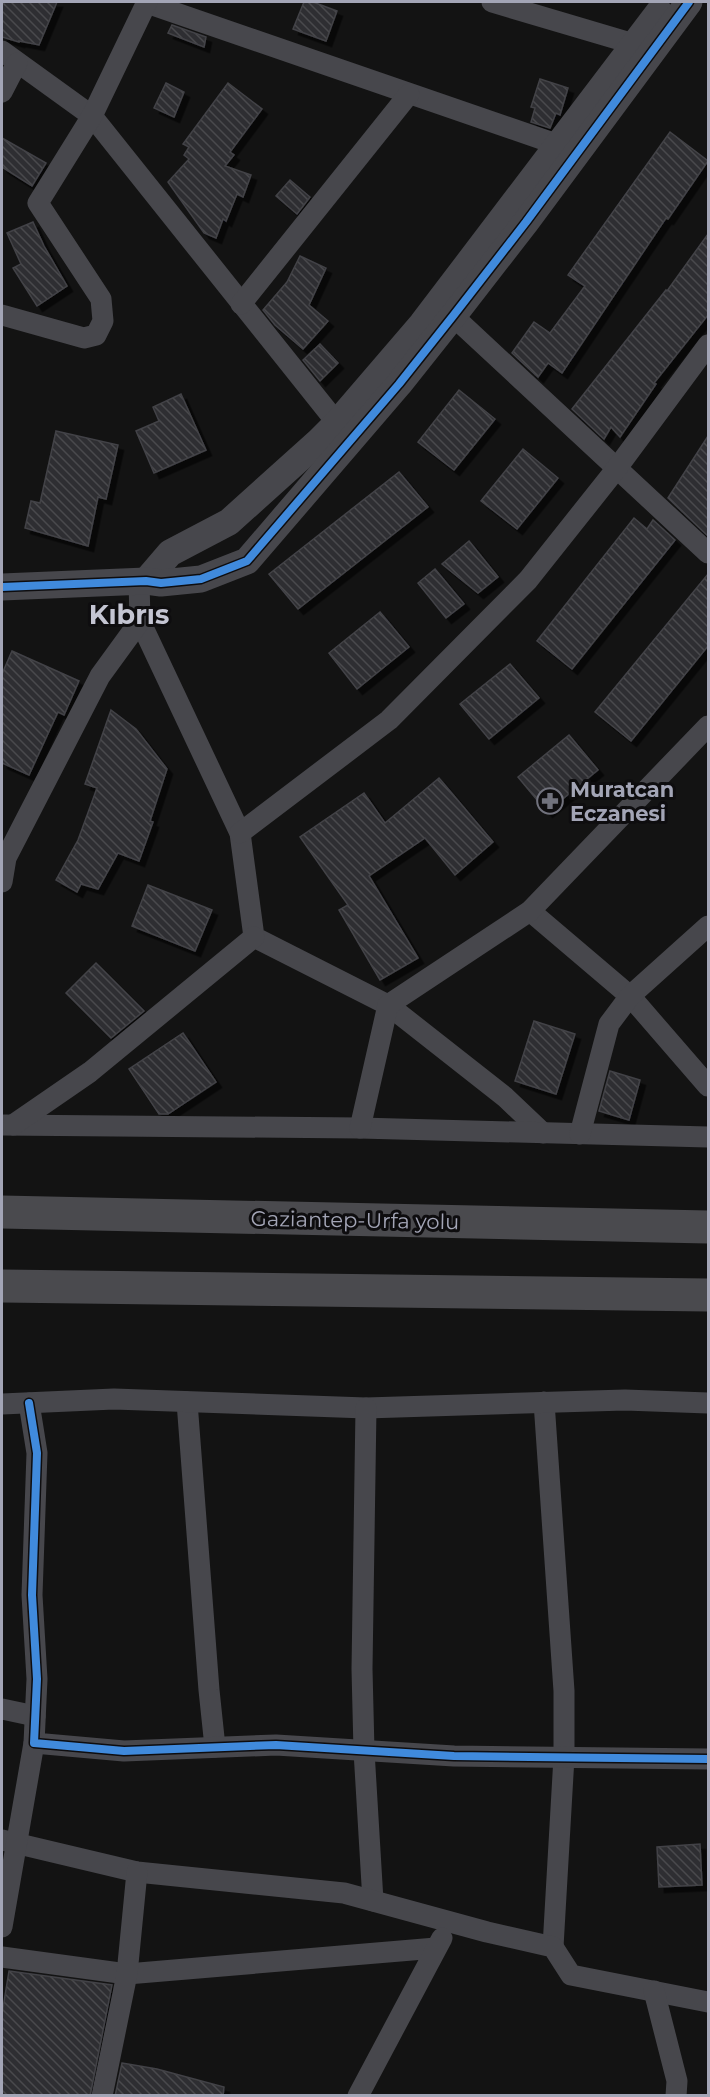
<svg xmlns="http://www.w3.org/2000/svg" width="710" height="2097" viewBox="0 0 710 2097" font-family="Montserrat,sans-serif">
<style>
.building{fill:url(#building-back-hatch);stroke:#424247;stroke-width:1.5;filter:url(#shadow)}
.lines{fill:none;stroke-linecap:round;stroke-linejoin:round}
.minor{stroke:#47474c;stroke-width:21}
.tertiary{stroke:#47474c;stroke-width:27}
.trunk{stroke:#4a4a4e;stroke-width:33}
.cycleway-casing{stroke:#0e0d0f;stroke-width:11}
.cycleway{stroke:#408adc;stroke-width:8}
.labels{text-anchor:middle;dominant-baseline:central;stroke-width:6;stroke-linejoin:round;paint-order:stroke}
.poi-label{font-size:21px;font-weight:bold;fill:#a3a5b6;stroke:#0e0d0f;text-anchor:start}
.street-label{font-size:21px;fill:#a3a5b6;stroke:#0e0d0f}
.district-label{font-size:27px;font-weight:bold;fill:#c4c5d2;stroke:#0e0d0f}
</style>
<defs>
<pattern id="building-back-hatch" width="6" height="6" patternUnits="userSpaceOnUse" patternTransform="scale(1.5)"><rect width="6" height="6" fill="#2f2f31"/><path d="M-1 5l2 2M0 0l6 6M5-1l2 2" fill="none" stroke="#4a4a4d"/></pattern>
<filter id="shadow"><feDropShadow dx="5.5" dy="5.5" stdDeviation="0" flood-color="#0009"/></filter>
</defs>
<rect width="100%" height="100%" fill="#131313"/>
<g class="building">
<path d="M2,2H57L39,45L19,41V42L2,37Z"/>
<path d="M304,2H313L337,11L326,41L293,29Z"/>
<path d="M172,25L206,37L204,47L168,33Z"/>
<path d="M540,79L568,88L560,115L556,113L550,128L531,122L535,108L531,107Z"/>
<path d="M166,83L184,92L174,117L154,108Z"/>
<path d="M228,83L262,109L230,152L234,155L225,166L251,175L243,197L237,194L226,221L223,219L216,238L204,233L168,182L189,159L184,155L189,147L183,144Z"/>
<path d="M670,132L708,161L668,219L666,218L562,373L548,363L538,377L512,353L534,322L550,333L585,286L568,275Z"/>
<path d="M2,138L46,163L32,186L2,167Z"/>
<path d="M290,180L310,197L297,214L276,196Z"/>
<path d="M33,222L44,246L67,286L37,306L13,268L21,264L7,233Z"/>
<path d="M708,234V315L654,383L656,384L620,437L611,427L604,439L572,409L666,290L667,291Z"/>
<path d="M300,256L326,268L309,305L328,321L303,349L275,325L263,310L287,282Z"/>
<path d="M320,344L338,363L320,381L303,360Z"/>
<path d="M459,390L495,419L454,470L418,442Z"/>
<path d="M181,394L206,450L154,473L136,431L159,421L153,407Z"/>
<path d="M56,431L118,445L106,499L98,497L88,546L25,528L31,501L40,503Z"/>
<path d="M708,436V536L668,498Z"/>
<path d="M523,449L558,478L517,529L481,501Z"/>
<path d="M399,472L428,507L298,609L269,574Z"/>
<path d="M634,518L647,529L653,520L675,540L572,669L537,641Z"/>
<path d="M469,541L498,577L478,593L442,564Z"/>
<path d="M435,569L464,604L446,618L418,583Z"/>
<path d="M708,574V646L631,741L595,712Z"/>
<path d="M380,612L409,647L357,689L329,653Z"/>
<path d="M12,651L79,681L64,715L58,712L29,775L2,763V674Z"/>
<path d="M510,664L539,698L489,739L460,704Z"/>
<path d="M111,710L136,729L167,769L150,821L153,822L139,861L118,853L98,889L81,884L77,892L56,880L78,840L97,788L85,784Z"/>
<path d="M569,735L598,770L547,812L518,777Z"/>
<path d="M439,778L493,842L455,875L425,838L369,876L418,958L380,980L339,910L348,905L300,837L364,793L385,823Z"/>
<path d="M148,885L212,910L195,951L132,926Z"/>
<path d="M96,963L144,1011L111,1038L66,993Z"/>
<path d="M534,1021L575,1034L556,1094L515,1081Z"/>
<path d="M183,1033L216,1082L168,1114H159L129,1069Z"/>
<path d="M610,1071L640,1080L629,1120L599,1111Z"/>
<path d="M700,1844L702,1885L659,1887L657,1847Z"/>
<path d="M9,1971L112,1985L90,2096H2V2014Z"/>
<path d="M122,2063L157,2069L224,2087L223,2096H115Z"/>
</g>
<g class="lines">
<g class="minor">
<path d="M492,2L634,44"/>
<path d="M147,3L559,145"/>
<path d="M2,51L92,116L337,423"/>
<path d="M2,92L17,63"/>
<path d="M241,304L409,94"/>
<path d="M2,315L84,338L96,335L103,321L101,299L38,203L92,116L147,2"/>
<path d="M453,316L708,553"/>
<path d="M140,621L240,833L254,937L388,1005L505,1097L543,1133"/>
<path d="M240,833L389,720L528,580L617,468L708,345"/>
<path d="M2,882L6,858L100,676L140,621L139,581"/>
<path d="M530,911L630,996L708,1086"/>
<path d="M2,1125L360,1128L708,1137"/>
<path d="M13,1125L90,1072L254,937"/>
<path d="M360,1128L388,1005L530,911L708,726"/>
<path d="M580,1134L609,1024L630,996L708,926"/>
<path d="M187,1402L209,1690L215,1747"/>
<path d="M544,1402L564,1691V1757L553,1947"/>
<path d="M29,1403L37,1453L32,1595L37,1679L34,1743L124,1751L276,1745L454,1756L708,1759"/>
<path d="M2,1404L114,1399L366,1408L625,1400L708,1403"/>
<path d="M366,1408L362,1669L364,1751L373,1901"/>
<path d="M2,1709L35,1716"/>
<path d="M2,1840L137,1872L344,1893L487,1932L553,1947L571,1975L708,2002"/>
<path d="M2,1927L34,1743"/>
<path d="M2,1957L127,1974L436,1948"/>
<path d="M654,1991L677,2081L676,2096"/>
<path d="M102,2096L127,1974L137,1872"/>
<path d="M358,2096L442,1938"/>
</g>
<g class="tertiary">
<path d="M146,581L170,553L229,522L319,441L337,423L422,324L659,12"/>
<path d="M2,587L146,581L161,583L201,579L247,561L399,384L453,316L526,222L689,2"/>
</g>
<g class="trunk">
<path d="M2,1212L708,1227"/>
<path d="M2,1286L708,1295"/>
</g>
<g class="cycleway-casing">
<g id="cycleway">
<path d="M2,587L146,581L161,583L201,579L247,561L399,384L453,316L526,222L689,2"/>
<path d="M29,1403L37,1453L32,1595L37,1679L34,1743L124,1751L276,1745L454,1756L708,1759"/>
</g>
</g>
<use href="#cycleway" class="cycleway"/>
</g>
<defs>
<g id="pharmacy-ring" transform="scale(1.35)"><circle r="9.5" fill="#0e0d0f" stroke="#71727d" stroke-width="1.5"/><path d="M-2-6h4v4h4v4h-4v4h-4v-4h-4v-4h4Z" fill="#71727d"/></g>
</defs>
<g fill-rule="evenodd">
<use href="#pharmacy-ring" x="550" y="801"/>
</g>
<g class="labels">
<g class="poi-label">
<text x="570" y="789">Muratcan<tspan x="570" dy="24">Eczanesi</tspan></text>
</g>
<g class="street-label">
<text transform="translate(355 1220) rotate(1)">Gaziantep-Urfa yolu</text>
</g>
<g class="district-label">
<text x="129" y="614">Kıbrıs</text>
</g>
</g>
<rect width="710" height="2097" fill="none" stroke="#a3a5b6" stroke-width="6"/>
</svg>
